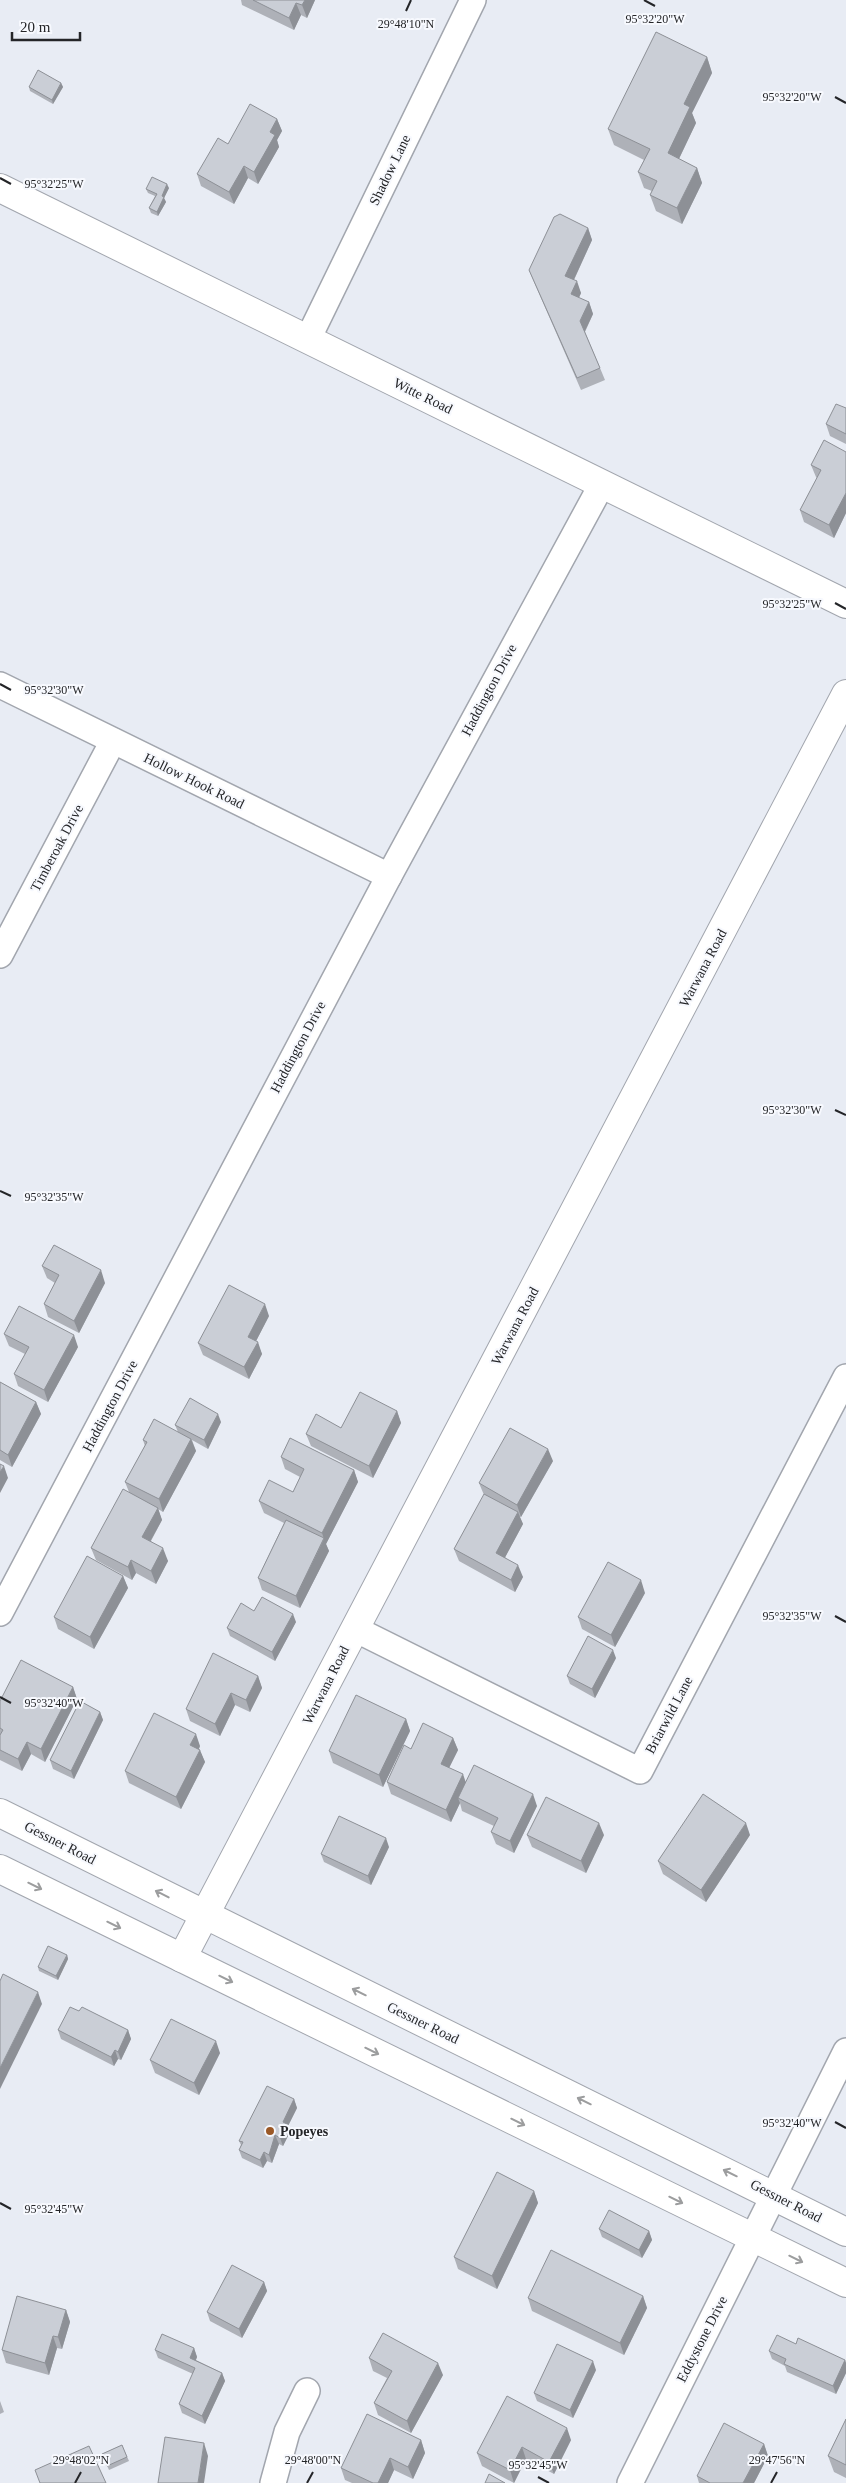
<svg xmlns="http://www.w3.org/2000/svg" width="846" height="2483" viewBox="0 0 846 2483" font-family="Georgia,serif">
<style>
.lines{fill:none;stroke-linecap:round;stroke-linejoin:round}
.street-casing{stroke:#a2a6ae;stroke-width:28}
.secondary-casing{stroke:#a2a6ae;stroke-width:30}
.street{stroke:#fff;stroke-width:25}
.secondary{stroke:#fff;stroke-width:28}
.wall{fill:#aeb1b8}
.shaded-wall{fill:#8d9096}
.building{fill:#caced6;stroke:#8d9096}
.oneway{stroke:#9c9d9e}
.ticks{fill:none;stroke:#242528;stroke-width:2}
.poi-dot{fill:#9b5927;stroke:#f7f9fe;stroke-width:2}
.labels{text-anchor:middle;dominant-baseline:central;stroke-width:4;stroke-linejoin:round;paint-order:stroke}
.street-label{font-size:14px;fill:#242528;stroke:#f7f9fe}
.poi-label{font-size:14px;font-weight:bold;fill:#242528;stroke:#f7f9fe;text-anchor:start}
.ticks-label{font-size:12px;text-anchor:middle;fill:#242528;stroke:#f7f9fe;stroke-width:4;stroke-linejoin:round;paint-order:stroke}
</style>
<rect width="100%" height="100%" fill="#e8ecf4"/>
<g class="lines">
<g class="street-casing">
<g id="street">
<path d="M308,339L473,0"/>
<path d="M0,685L389,876"/>
<path d="M0,955L113,741"/>
<path d="M0,1613L389,876L602,484"/>
<path d="M355,1629L640,1771L846,1377"/>
<path d="M273,2483L287,2432L307,2391"/>
<path d="M630,2483L846,2051"/>
</g>
</g>
<g class="secondary-casing">
<g id="secondary">
<path d="M0,188L846,604"/>
<path d="M0,1813L846,2232"/>
<path d="M0,1869L846,2283"/>
<path d="M182,1958L846,694"/>
</g>
</g>
<use href="#street" class="street"/>
<use href="#secondary" class="secondary"/>
</g>
<g class="wall">
<path d="M241,0H315L307,18L301,15L294,30L242,5Z"/>
<path d="M707,57L712,73L692,113L696,123L679,159L697,168L702,183L682,224L656,211L650,195L652,191L644,188L638,172L644,160L614,145L608,129Z"/>
<path d="M61,83L63,87L53,104L30,91L29,87Z"/>
<path d="M277,119L282,131L277,140L279,147L258,184L248,178L234,204L201,186L197,174L228,144Z"/>
<path d="M169,188L164,198L166,202L158,216L151,213L149,208L155,196L148,193L146,189Z"/>
<path d="M588,228L592,240L574,280L581,293L579,298L589,302L593,314L585,332L605,380L581,390L534,282L529,270Z"/>
<path d="M846,408V444L830,436L826,424Z"/>
<path d="M846,452V513L834,538L804,522L800,510L817,478L816,477L811,465Z"/>
<path d="M42,1266L105,1283L79,1333L48,1317L44,1304L55,1283L47,1278Z"/>
<path d="M269,1316L256,1341L262,1354L249,1379L203,1355L198,1343Z"/>
<path d="M4,1334L78,1347L48,1402L18,1386L14,1374L25,1354L9,1346Z"/>
<path d="M0,1382L36,1402L41,1414L12,1467L0,1460Z"/>
<path d="M397,1411L401,1423L373,1478L311,1446L306,1434L341,1428Z"/>
<path d="M221,1422L208,1449L192,1440L196,1451L163,1512L158,1509L162,1520L151,1541L168,1561L156,1584L136,1573L132,1580L96,1560L91,1548L129,1492L125,1482L145,1446L143,1440L178,1432L175,1425Z"/>
<path d="M281,1457L354,1470L358,1482L326,1544L329,1551L300,1608L262,1590L258,1578L284,1523L264,1513L259,1501L293,1492L300,1477L285,1469Z"/>
<path d="M553,1461L521,1517L519,1516L523,1524L505,1557L523,1577L515,1592L459,1561L454,1549L484,1495L479,1483Z"/>
<path d="M123,1576L128,1588L94,1649L58,1629L54,1617Z"/>
<path d="M645,1593L615,1647L582,1629L578,1617Z"/>
<path d="M254,1611L296,1622L275,1661L230,1636L227,1628Z"/>
<path d="M616,1658L595,1698L570,1684L567,1676Z"/>
<path d="M258,1676L262,1688L250,1712L235,1705L220,1736L190,1721L186,1709Z"/>
<path d="M73,1687L77,1699L45,1762L31,1754L22,1771L0,1760V1701Z"/>
<path d="M100,1712L103,1720L74,1779L53,1769L50,1760Z"/>
<path d="M406,1719L410,1731L383,1787L333,1763L329,1751Z"/>
<path d="M453,1738L458,1750L449,1768L466,1782L537,1806L514,1853L496,1844L491,1832L494,1826L462,1811L460,1803L451,1822L391,1794L387,1782L411,1749Z"/>
<path d="M200,1746L199,1749L205,1762L181,1809L129,1783L125,1771Z"/>
<path d="M527,1835H604L586,1873L532,1847Z"/>
<path d="M750,1835L706,1902L663,1874L658,1861Z"/>
<path d="M389,1847L371,1885L324,1862L321,1854Z"/>
<path d="M67,1955L68,1959L58,1980L39,1971L38,1967Z"/>
<path d="M79,2011L128,2030L131,2039L121,2060L118,2059L114,2066L61,2039L58,2030Z"/>
<path d="M220,2053L199,2095L155,2073L150,2060Z"/>
<path d="M294,2099L297,2108L288,2126L290,2132L283,2146L279,2144L272,2163L267,2161L263,2168L242,2158L239,2150L241,2145L239,2141Z"/>
<path d="M534,2191L538,2203L497,2289L458,2269L454,2257Z"/>
<path d="M599,2229L649,2231L652,2240L642,2258L602,2237Z"/>
<path d="M264,2282L267,2291L242,2338L210,2321L207,2312Z"/>
<path d="M643,2296L647,2308L624,2355L532,2311L528,2298Z"/>
<path d="M66,2310L70,2322L62,2349L57,2348L49,2375L6,2363L2,2350Z"/>
<path d="M796,2344L845,2360L846,2363V2373L836,2394L787,2372L785,2366L772,2359L769,2351Z"/>
<path d="M194,2348L197,2357L196,2360L222,2373L225,2381L205,2424L182,2413L179,2404L193,2374L158,2358L155,2350Z"/>
<path d="M369,2358L443,2375L411,2433L378,2415L374,2403L387,2378L373,2371Z"/>
<path d="M596,2370L573,2418L537,2401L534,2393Z"/>
<path d="M0,2401L4,2412L0,2414Z"/>
<path d="M846,2419V2478L834,2472L828,2456Z"/>
<path d="M421,2440L425,2453L413,2479L394,2470L388,2483H352L345,2480L341,2468Z"/>
<path d="M571,2440L554,2474L526,2459L514,2483L482,2466L477,2453Z"/>
<path d="M764,2444L768,2456L754,2483H699L697,2476Z"/>
<path d="M122,2445L129,2461L109,2470L102,2454Z"/>
</g>
<g class="shaded-wall">
<path d="M305,0H315L307,18L302,5Z"/>
<path d="M296,3L301,15L294,30L289,18Z"/>
<path d="M707,57L712,73L692,113L696,123L674,169L668,153L684,104Z"/>
<path d="M61,83L63,87L53,104L52,100Z"/>
<path d="M277,119L282,131L277,140L279,147L258,184L254,172L270,132Z"/>
<path d="M244,166L248,178L234,204L229,192Z"/>
<path d="M697,168L702,183L682,224L677,208Z"/>
<path d="M167,184L169,188L164,198L166,202L158,216L157,212L162,196Z"/>
<path d="M588,228L592,240L570,288L565,276Z"/>
<path d="M577,281L581,293L575,306L571,294Z"/>
<path d="M589,302L593,314L584,333L580,321Z"/>
<path d="M846,493V513L834,538L829,525Z"/>
<path d="M101,1270L105,1283L79,1333L74,1321Z"/>
<path d="M265,1304L269,1316L252,1349L248,1337Z"/>
<path d="M74,1335L78,1347L48,1402L44,1390Z"/>
<path d="M258,1342L262,1354L249,1379L244,1367Z"/>
<path d="M36,1402L41,1414L12,1467L8,1455Z"/>
<path d="M397,1411L401,1423L373,1478L369,1466Z"/>
<path d="M218,1414L221,1422L208,1449L204,1440Z"/>
<path d="M191,1439L196,1451L163,1512L159,1499Z"/>
<path d="M548,1449L553,1461L521,1517L517,1505Z"/>
<path d="M4,1466L8,1478L0,1493V1472Z"/>
<path d="M354,1470L358,1482L326,1544L329,1551L300,1608L296,1596L324,1539L322,1533Z"/>
<path d="M158,1508L162,1520L146,1549L142,1537Z"/>
<path d="M518,1512L523,1524L501,1565L496,1553Z"/>
<path d="M163,1548L168,1561L156,1584L151,1571Z"/>
<path d="M131,1560L136,1573L132,1580L128,1567Z"/>
<path d="M518,1565L523,1577L515,1592L511,1580Z"/>
<path d="M123,1576L128,1588L94,1649L90,1637Z"/>
<path d="M641,1580L645,1593L615,1647L611,1635Z"/>
<path d="M293,1614L296,1622L275,1661L272,1652Z"/>
<path d="M613,1650L616,1658L595,1698L592,1689Z"/>
<path d="M258,1676L262,1688L250,1712L246,1700Z"/>
<path d="M73,1687L77,1699L45,1762L41,1749Z"/>
<path d="M231,1693L235,1705L220,1736L215,1724Z"/>
<path d="M100,1712L103,1720L74,1779L71,1771Z"/>
<path d="M406,1719L410,1731L383,1787L379,1775Z"/>
<path d="M196,1734L200,1746L195,1757L190,1745Z"/>
<path d="M453,1738L458,1750L445,1776L441,1764Z"/>
<path d="M27,1742L31,1754L22,1771L18,1759Z"/>
<path d="M200,1750L205,1762L181,1809L176,1797Z"/>
<path d="M463,1774L467,1786L458,1798L460,1803L451,1822L446,1810Z"/>
<path d="M533,1794L537,1806L514,1853L510,1841Z"/>
<path d="M599,1823L604,1835L586,1873L581,1861Z"/>
<path d="M746,1823L750,1835L706,1902L701,1890Z"/>
<path d="M386,1838L389,1847L371,1885L368,1876Z"/>
<path d="M67,1955L68,1959L58,1980L56,1976Z"/>
<path d="M38,1992L42,2004L0,2089V2068Z"/>
<path d="M128,2030L131,2039L121,2060L118,2052Z"/>
<path d="M216,2041L220,2053L199,2095L194,2083Z"/>
<path d="M115,2050L118,2059L114,2066L111,2057Z"/>
<path d="M294,2099L297,2108L288,2126L290,2132L283,2146L280,2138L283,2122Z"/>
<path d="M275,2135L279,2144L272,2163L269,2155Z"/>
<path d="M264,2152L267,2161L263,2168L260,2160Z"/>
<path d="M534,2191L538,2203L497,2289L492,2276Z"/>
<path d="M649,2231L652,2240L642,2258L639,2250Z"/>
<path d="M264,2282L267,2291L242,2338L239,2329Z"/>
<path d="M643,2296L647,2308L624,2355L620,2343Z"/>
<path d="M66,2310L70,2322L62,2349L58,2337Z"/>
<path d="M53,2336L57,2348L49,2375L45,2363Z"/>
<path d="M194,2348L197,2357L193,2366L190,2358Z"/>
<path d="M845,2360L846,2363V2373L836,2394L833,2386Z"/>
<path d="M593,2361L596,2370L573,2418L570,2410Z"/>
<path d="M438,2363L443,2375L411,2433L407,2421Z"/>
<path d="M222,2373L225,2381L205,2424L202,2416Z"/>
<path d="M567,2428L571,2440L554,2474L549,2462Z"/>
<path d="M421,2440L425,2453L413,2479L408,2467Z"/>
<path d="M204,2443L208,2456L204,2483H198Z"/>
<path d="M764,2444L768,2456L754,2483H743Z"/>
<path d="M522,2447L526,2459L514,2483L510,2470Z"/>
<path d="M390,2458L394,2470L388,2483H378Z"/>
</g>
<g class="building">
<path d="M253,0H305L302,5L296,3L289,18Z"/>
<path d="M656,32L707,57L684,104L690,107L668,153L697,168L677,208L650,195L657,181L638,172L650,149L608,129Z"/>
<path d="M38,70L61,83L52,100L29,87Z"/>
<path d="M250,104L277,119L270,132L275,135L254,172L244,166L229,192L197,174L218,138L228,144Z"/>
<path d="M152,177L167,184L162,196L164,197L157,212L149,208L157,194L146,189Z"/>
<path d="M560,214L588,228L565,276L577,281L571,294L589,302L580,321L600,368L577,378L529,270L554,217Z"/>
<path d="M836,404L846,408V434L826,424Z"/>
<path d="M824,440L846,452V493L829,525L800,510L821,470L811,465Z"/>
<path d="M54,1245L101,1270L74,1321L44,1304L59,1275L42,1266Z"/>
<path d="M229,1285L265,1304L248,1337L258,1342L244,1367L198,1343Z"/>
<path d="M19,1306L74,1335L44,1390L14,1374L29,1347L4,1334Z"/>
<path d="M0,1382L36,1402L8,1455L0,1450Z"/>
<path d="M360,1392L397,1411L369,1466L306,1434L316,1414L341,1428Z"/>
<path d="M190,1398L218,1414L204,1440L175,1425Z"/>
<path d="M154,1419L191,1439L159,1499L125,1482L147,1442L143,1440Z"/>
<path d="M510,1428L548,1449L517,1505L479,1483Z"/>
<path d="M290,1438L354,1470L322,1533L259,1501L269,1480L293,1492L304,1469L281,1457Z"/>
<path d="M0,1464L4,1466L0,1472Z"/>
<path d="M123,1489L158,1508L142,1537L163,1548L151,1571L131,1560L128,1567L91,1548Z"/>
<path d="M484,1494L518,1512L496,1553L518,1565L511,1580L454,1549Z"/>
<path d="M286,1520L324,1538L296,1596L258,1578Z"/>
<path d="M87,1556L123,1576L90,1637L54,1617Z"/>
<path d="M608,1562L641,1580L611,1635L578,1617Z"/>
<path d="M262,1597L293,1614L272,1652L227,1628L241,1603L254,1611Z"/>
<path d="M588,1636L613,1650L592,1689L567,1676Z"/>
<path d="M213,1653L258,1676L246,1700L231,1693L215,1724L186,1709Z"/>
<path d="M21,1660L73,1687L41,1749L27,1742L18,1759L0,1750V1735L3,1730L0,1728V1701Z"/>
<path d="M356,1695L406,1719L379,1775L329,1751Z"/>
<path d="M80,1701L100,1712L71,1771L50,1760Z"/>
<path d="M154,1713L196,1734L190,1745L200,1750L176,1797L125,1771Z"/>
<path d="M423,1723L453,1738L441,1764L463,1774L446,1810L387,1782L404,1745L411,1749Z"/>
<path d="M474,1765L533,1794L510,1841L491,1832L498,1818L458,1798Z"/>
<path d="M703,1794L746,1823L701,1890L658,1861Z"/>
<path d="M546,1797L599,1823L581,1861L527,1835Z"/>
<path d="M339,1816L386,1838L368,1876L321,1854Z"/>
<path d="M48,1946L67,1955L56,1976L38,1967Z"/>
<path d="M3,1974L38,1992L0,2068V1981Z"/>
<path d="M70,2007L79,2011L82,2007L128,2030L118,2052L115,2050L111,2057L58,2030Z"/>
<path d="M171,2019L216,2041L194,2083L150,2060Z"/>
<path d="M267,2086L294,2099L283,2122L287,2124L280,2138L275,2135L269,2155L264,2152L260,2160L239,2150L243,2142L239,2141Z"/>
<path d="M497,2172L534,2191L492,2276L454,2257Z"/>
<path d="M609,2210L649,2231L639,2250L599,2229Z"/>
<path d="M551,2250L643,2296L620,2343L528,2298Z"/>
<path d="M232,2265L264,2282L239,2329L207,2312Z"/>
<path d="M17,2296L66,2310L58,2337L53,2336L45,2363L2,2350Z"/>
<path d="M383,2333L438,2363L407,2421L374,2403L392,2371L369,2358Z"/>
<path d="M162,2334L194,2348L190,2358L222,2373L202,2416L179,2404L195,2368L155,2350Z"/>
<path d="M777,2335L796,2344L798,2338L845,2360L833,2386L784,2364L786,2359L769,2351Z"/>
<path d="M557,2344L593,2361L570,2410L534,2393Z"/>
<path d="M507,2396L567,2428L549,2462L522,2447L510,2470L477,2453Z"/>
<path d="M367,2414L421,2440L408,2467L390,2458L378,2483H373L341,2468Z"/>
<path d="M846,2419V2465L828,2456Z"/>
<path d="M724,2423L764,2444L743,2483H710L697,2476Z"/>
<path d="M165,2437L204,2443L198,2483H158Z"/>
<path d="M122,2445L127,2457L107,2466L102,2454Z"/>
<path d="M89,2446L106,2483H40L35,2470Z"/>
<path d="M489,2474L505,2483H485Z"/>
</g>
<defs><path id="oneway-shaft" d="M-6 0H5M1.5-3L5.5 0L1.5 3" fill="none" stroke-width="1.6" stroke-linecap="round" stroke-linejoin="round" transform="scale(1.25)"/></defs>
<g class="oneway">
<use href="#oneway-shaft" transform="translate(35 1886) rotate(26)"/>
<use href="#oneway-shaft" transform="translate(162 1894) rotate(-153)"/>
<use href="#oneway-shaft" transform="translate(114 1925) rotate(26)"/>
<use href="#oneway-shaft" transform="translate(226 1979) rotate(26)"/>
<use href="#oneway-shaft" transform="translate(359 1992) rotate(-154)"/>
<use href="#oneway-shaft" transform="translate(372 2051) rotate(26)"/>
<use href="#oneway-shaft" transform="translate(584 2101) rotate(-154)"/>
<use href="#oneway-shaft" transform="translate(518 2122) rotate(26)"/>
<use href="#oneway-shaft" transform="translate(730 2173) rotate(-154)"/>
<use href="#oneway-shaft" transform="translate(676 2200) rotate(26)"/>
<use href="#oneway-shaft" transform="translate(796 2259) rotate(26)"/>
</g>
<path class="ticks" d="M644,0L655,6M406,11L411,0M835,97L846,103M0,178L11,184M835,603L846,609M0,684L11,690M835,1110L846,1115M0,1191L11,1196M835,1616L846,1622M0,1697L11,1703M835,2122L846,2128M0,2203L11,2209M538,2477L549,2483M75,2483L81,2472M307,2483L313,2472M771,2483L777,2472"/>
<circle class="poi-dot" cx="270" cy="2131" r="5"/>
<g class="labels">
<g class="street-label">
<text transform="translate(390 170) rotate(-64)">Shadow Lane</text>
<text transform="translate(423 396) rotate(26)">Witte Road</text>
<text transform="translate(489 690) rotate(-62)">Haddington Drive</text>
<text transform="translate(194 781) rotate(26)">Hollow Hook Road</text>
<text transform="translate(57 848) rotate(-62)">Timberoak Drive</text>
<text transform="translate(703 968) rotate(-62)">Warwana Road</text>
<text transform="translate(298 1047) rotate(-62)">Haddington Drive</text>
<text transform="translate(515 1326) rotate(-62)">Warwana Road</text>
<text transform="translate(110 1406) rotate(-62)">Haddington Drive</text>
<text transform="translate(326 1685) rotate(-63)">Warwana Road</text>
<text transform="translate(669 1715) rotate(-62)">Briarwild Lane</text>
<text transform="translate(60 1843) rotate(27)">Gessner Road</text>
<text transform="translate(423 2023) rotate(26)">Gessner Road</text>
<text transform="translate(786 2201) rotate(27)">Gessner Road</text>
<text transform="translate(702 2339) rotate(-63)">Eddystone Drive</text>
</g>
<g class="poi-label">
<text x="280" y="2131">Popeyes</text>
</g>
</g>
<g class="ticks-label">
<text x="655" y="23">95°32'20"W</text>
<text x="406" y="28">29°48'10"N</text>
<text x="792" y="101">95°32'20"W</text>
<text x="54" y="188">95°32'25"W</text>
<text x="792" y="608">95°32'25"W</text>
<text x="54" y="694">95°32'30"W</text>
<text x="792" y="1114">95°32'30"W</text>
<text x="54" y="1201">95°32'35"W</text>
<text x="792" y="1620">95°32'35"W</text>
<text x="54" y="1707">95°32'40"W</text>
<text x="792" y="2127">95°32'40"W</text>
<text x="54" y="2213">95°32'45"W</text>
<text x="81" y="2464">29°48'02"N</text>
<text x="313" y="2464">29°48'00"N</text>
<text x="777" y="2464">29°47'56"N</text>
<text x="538" y="2469">95°32'45"W</text>
</g>
<path d="M12 32v8h68v-8" fill="none" stroke="#242528" stroke-width="2.5"/>
<text x="20" y="32" font-size="15" fill="#242528" stroke="#f7f9fe" stroke-width="4" paint-order="stroke">20 m</text>
</svg>
